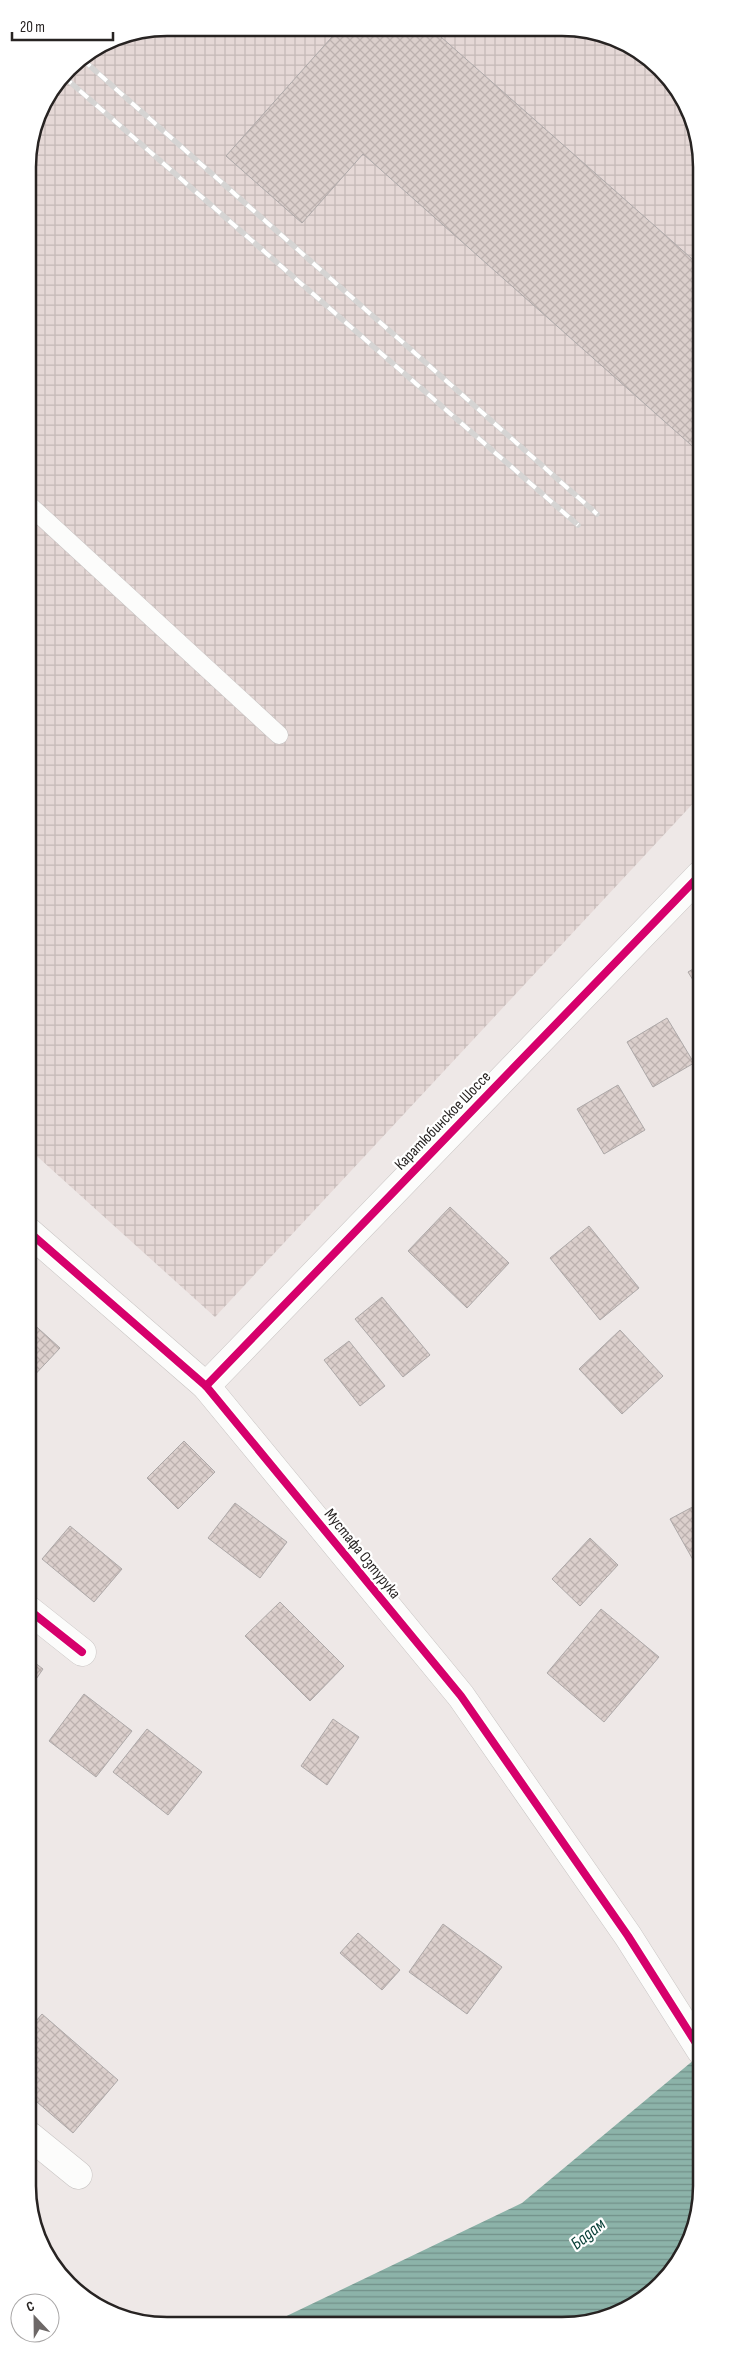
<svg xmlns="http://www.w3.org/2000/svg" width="729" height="2353" viewBox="0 0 729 2353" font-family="'Sofia Sans Condensed',sans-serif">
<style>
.industrial{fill:url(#industrial-grid)}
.water{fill:url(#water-rules)}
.building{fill:url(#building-cross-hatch);stroke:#ada8a8}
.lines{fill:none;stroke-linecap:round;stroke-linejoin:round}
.service-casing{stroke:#c9c5c4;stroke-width:19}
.minor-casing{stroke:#c9c5c4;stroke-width:29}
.tertiary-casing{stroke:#c9c5c4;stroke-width:29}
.service{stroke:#fcfcfb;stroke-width:18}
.minor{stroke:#fcfcfb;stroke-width:28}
.tertiary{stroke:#fcfcfb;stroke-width:28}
.rail-casing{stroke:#d5d4d3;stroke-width:5.5}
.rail{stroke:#fff;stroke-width:4;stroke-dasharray:11;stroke-linecap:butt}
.cycleway-casing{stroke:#fff;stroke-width:11}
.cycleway{stroke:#d6006c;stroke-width:8}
.labels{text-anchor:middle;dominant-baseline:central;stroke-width:4.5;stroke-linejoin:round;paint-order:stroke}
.street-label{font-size:16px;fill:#272322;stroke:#fff}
.water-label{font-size:18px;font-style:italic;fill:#083f36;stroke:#fff}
.rim{fill:none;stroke:#272322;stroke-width:2.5}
</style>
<defs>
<pattern id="industrial-grid" width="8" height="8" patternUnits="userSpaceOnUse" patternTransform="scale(1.25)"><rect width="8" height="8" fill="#e5d8d6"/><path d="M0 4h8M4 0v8" fill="none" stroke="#c4b9b7"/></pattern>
<pattern id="water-rules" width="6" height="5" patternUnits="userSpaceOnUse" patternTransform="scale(1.25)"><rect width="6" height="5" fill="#8cb3a9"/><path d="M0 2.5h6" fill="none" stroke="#729189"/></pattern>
<pattern id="building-cross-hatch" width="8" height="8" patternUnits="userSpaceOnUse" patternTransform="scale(1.25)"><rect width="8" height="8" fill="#dbcfcc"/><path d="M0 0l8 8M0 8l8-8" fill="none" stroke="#bcb1af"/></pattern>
</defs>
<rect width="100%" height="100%" fill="#eee8e7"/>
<path class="industrial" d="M168,28L589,30L661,69L699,141L700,796L215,1317L29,1149L28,159L42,106L69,68L114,38Z"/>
<path class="water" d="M701,2054V2194L691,2239L667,2278L631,2307L588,2323H272L522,2203Z"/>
<g class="building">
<path d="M339,29H432L699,265V452L363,154L302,223L226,156Z"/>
<path d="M700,965V991L688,972Z"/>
<path d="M667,1018L694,1063L653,1087L627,1042Z"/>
<path d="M618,1085L645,1130L604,1154L577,1109Z"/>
<path d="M450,1207L509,1263L467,1308L408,1251Z"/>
<path d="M589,1226L639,1288L600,1320L550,1258Z"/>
<path d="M382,1297L430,1355L403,1377L355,1319Z"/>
<path d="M29,1320L60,1348L29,1381Z"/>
<path d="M620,1330L663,1376L622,1414L579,1369Z"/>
<path d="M349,1341L385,1386L360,1406L324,1360Z"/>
<path d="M184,1441L215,1472L178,1509L147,1478Z"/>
<path d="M235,1503L287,1542L260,1578L208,1538Z"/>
<path d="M700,1503L701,1574L670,1519Z"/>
<path d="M70,1526L122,1569L94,1602L42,1559Z"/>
<path d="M590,1538L618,1565L580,1606L552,1579Z"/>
<path d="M280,1602L344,1666L310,1701L245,1636Z"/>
<path d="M601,1609L659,1657L604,1722L547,1673Z"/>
<path d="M30,1659L43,1669L30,1688Z"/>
<path d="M84,1694L132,1731L96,1777L49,1741Z"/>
<path d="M333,1719L359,1737L327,1785L301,1766Z"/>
<path d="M147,1729L202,1772L168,1815L113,1772Z"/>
<path d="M443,1924L502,1967L467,2014L409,1972Z"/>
<path d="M358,1933L400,1970L382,1990L340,1953Z"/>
<path d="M42,2014L118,2080L73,2133L30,2096V2028Z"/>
</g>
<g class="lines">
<g class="service-casing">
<path id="service" d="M28,504L279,735"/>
</g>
<g class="minor-casing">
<g id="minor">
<path d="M206,1386L700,875"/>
<path d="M29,1610L82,1652"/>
<path d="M30,2136L78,2175"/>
</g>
</g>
<g class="tertiary-casing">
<path id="tertiary" d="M29,1232L206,1386L461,1696L628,1936L701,2051"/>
</g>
<use href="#service" class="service"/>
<use href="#minor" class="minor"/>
<use href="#tertiary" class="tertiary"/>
<g class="rail-casing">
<g id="rail">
<path d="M82,59L597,514"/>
<path d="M63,76L578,525"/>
</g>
</g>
<use href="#rail" class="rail"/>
<g class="cycleway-casing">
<g id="cycleway">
<path d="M29,1232L206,1386L461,1696L628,1936L701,2051"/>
<path d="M206,1386L700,875"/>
<path d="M29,1610L82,1652"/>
</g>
</g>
<use href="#cycleway" class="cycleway"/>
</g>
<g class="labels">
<g class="street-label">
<text transform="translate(443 1121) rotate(-46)">Каратюбинское Шоссе</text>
<text transform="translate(362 1554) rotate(51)">Мустафа Озтурука</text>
</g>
<g class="water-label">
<text transform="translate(588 2234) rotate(-39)">Бадам</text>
</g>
</g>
<path d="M0 0H729V2353H0ZM167 36H562A131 131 0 0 1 693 167V2186A131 131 0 0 1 562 2317H167A131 131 0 0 1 36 2186V167A131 131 0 0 1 167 36Z" fill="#fff" fill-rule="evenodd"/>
<path class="rim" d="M167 36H562A131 131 0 0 1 693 167V2186A131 131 0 0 1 562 2317H167A131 131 0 0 1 36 2186V167A131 131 0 0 1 167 36Z"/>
<g transform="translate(35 2318) rotate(338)"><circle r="24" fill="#ffffff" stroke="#a9a7a7"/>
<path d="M0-4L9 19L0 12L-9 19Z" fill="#6d6867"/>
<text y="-8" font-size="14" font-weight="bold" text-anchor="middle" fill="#272322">С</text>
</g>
<path d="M12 32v8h101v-8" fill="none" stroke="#272322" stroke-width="2.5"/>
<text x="20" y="32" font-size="15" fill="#272322" stroke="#ffffff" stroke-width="4" paint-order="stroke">20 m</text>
</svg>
